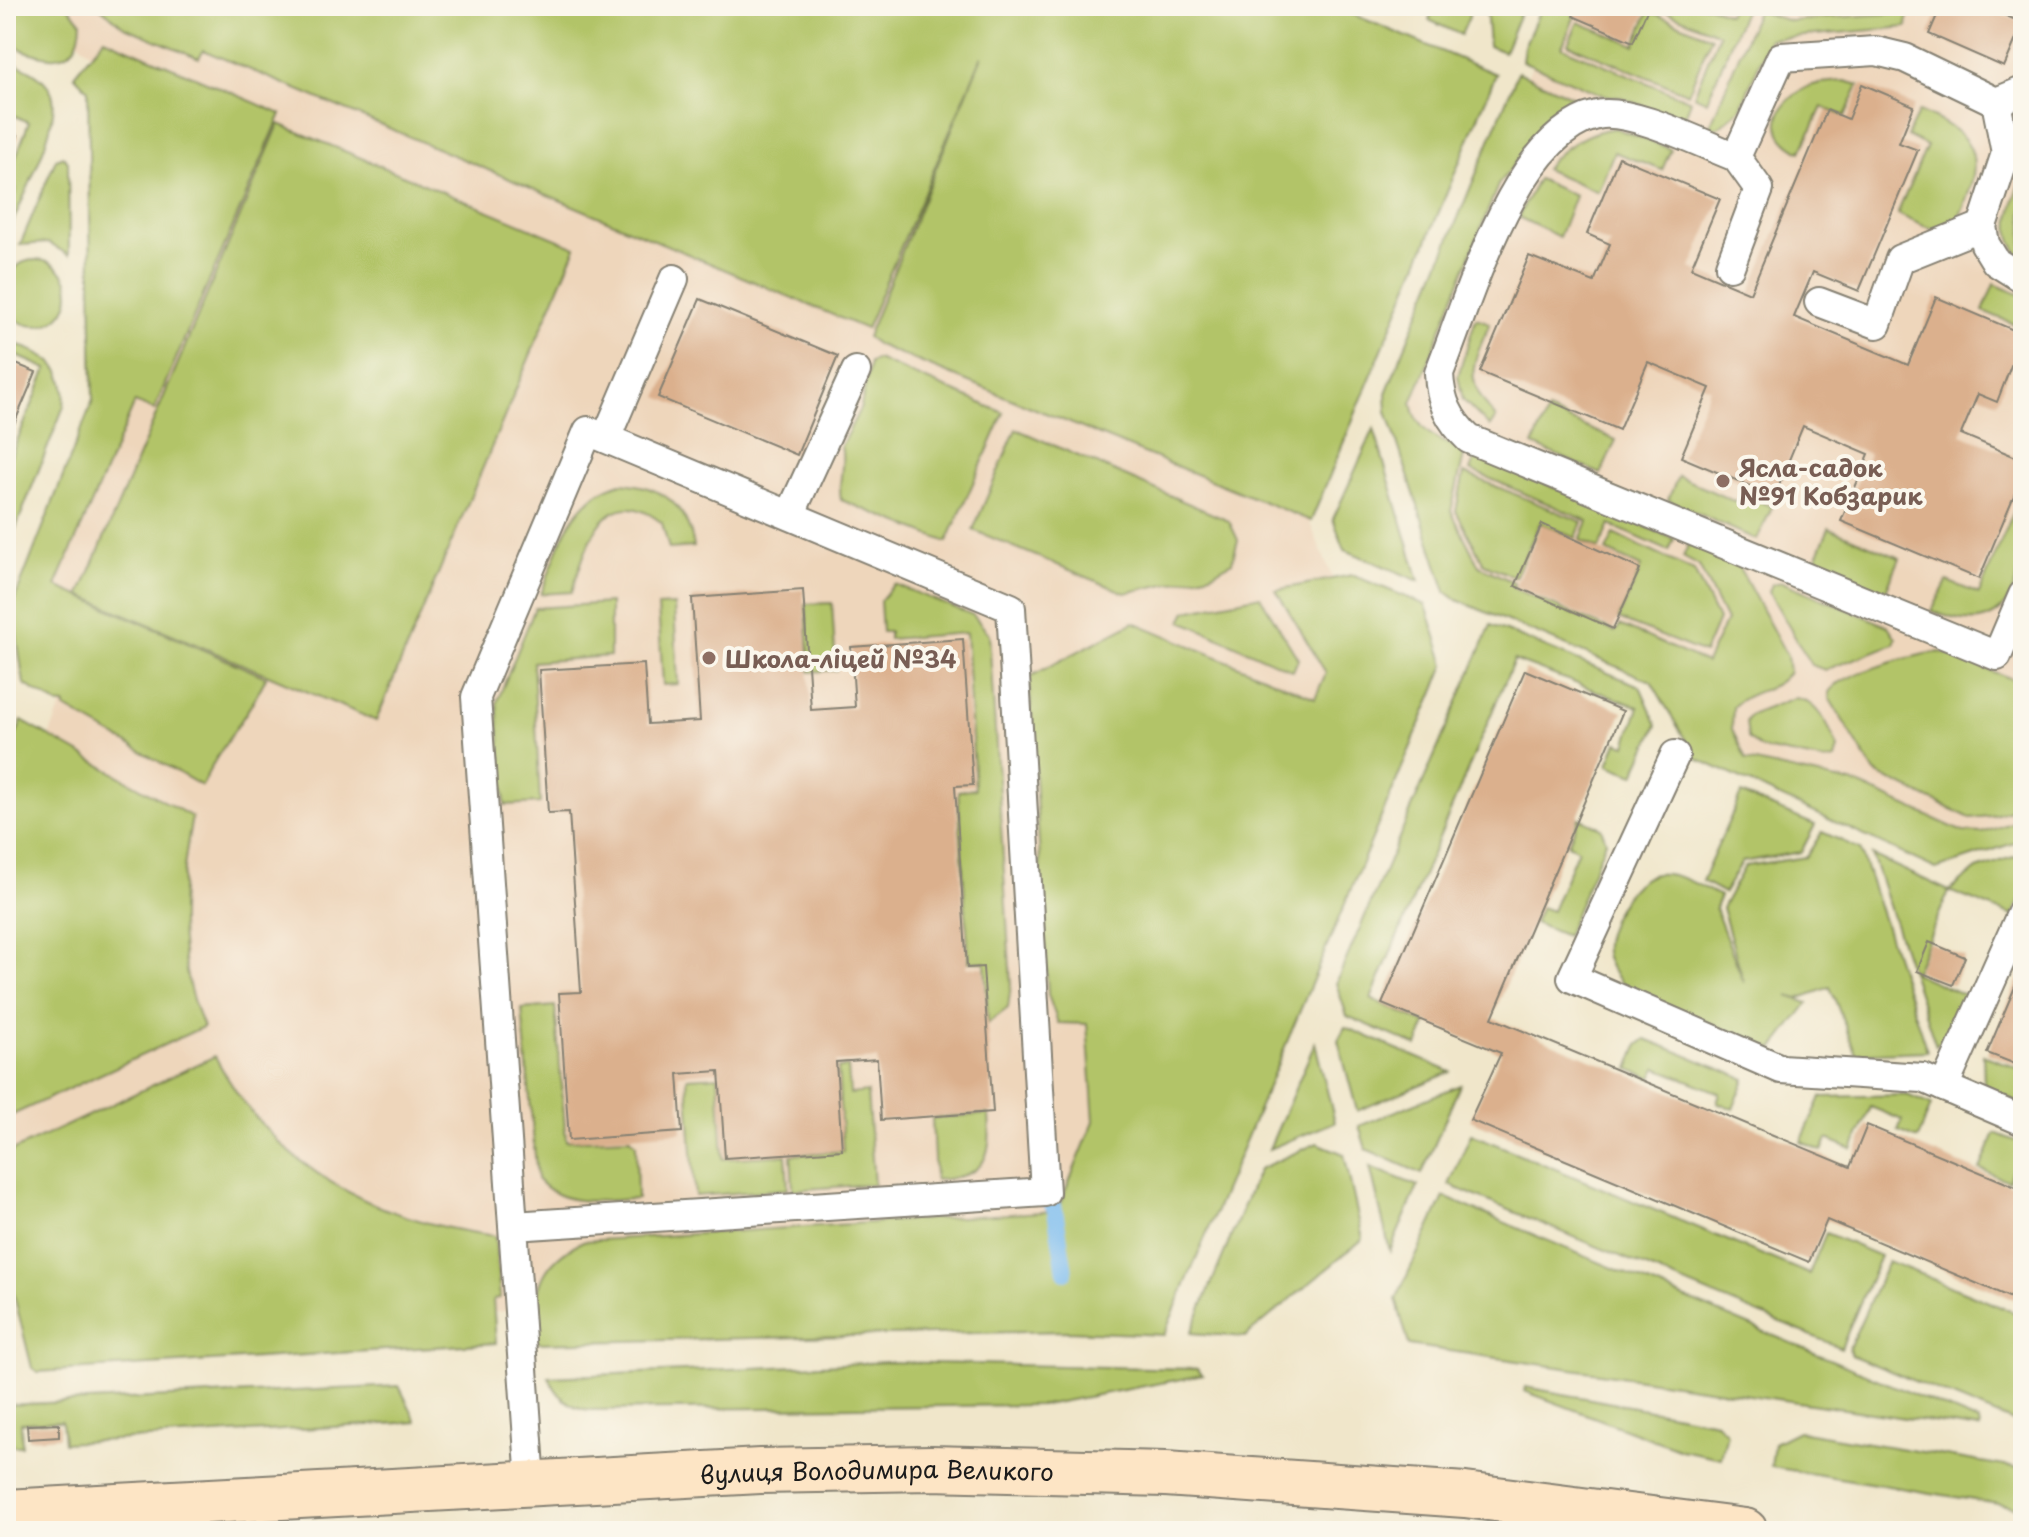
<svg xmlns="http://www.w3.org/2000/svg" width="2029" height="1537" viewBox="0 0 2029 1537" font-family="'Playpen Sans',sans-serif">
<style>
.built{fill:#eed6bb}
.green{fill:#b2c467;stroke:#677042;stroke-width:2}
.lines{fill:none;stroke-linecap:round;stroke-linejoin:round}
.stream{stroke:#7abbef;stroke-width:16}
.building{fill:#dbb08d}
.lane-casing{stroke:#868173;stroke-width:32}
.secondary-casing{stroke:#868173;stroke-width:48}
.lane{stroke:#fff;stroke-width:28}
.secondary{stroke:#fde5c5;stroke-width:44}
.education-dot{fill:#8d6e63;stroke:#fbf7ec;stroke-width:3}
.labels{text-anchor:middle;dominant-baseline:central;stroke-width:8;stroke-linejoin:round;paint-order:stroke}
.education-label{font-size:24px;font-weight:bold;fill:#785e54;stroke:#fbf7ec;text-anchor:start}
.street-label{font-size:24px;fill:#1c1c1c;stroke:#fbf7ec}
</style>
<rect width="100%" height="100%" fill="#fbf7ec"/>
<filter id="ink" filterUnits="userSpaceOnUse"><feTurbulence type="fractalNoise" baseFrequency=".0125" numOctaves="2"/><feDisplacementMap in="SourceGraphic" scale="16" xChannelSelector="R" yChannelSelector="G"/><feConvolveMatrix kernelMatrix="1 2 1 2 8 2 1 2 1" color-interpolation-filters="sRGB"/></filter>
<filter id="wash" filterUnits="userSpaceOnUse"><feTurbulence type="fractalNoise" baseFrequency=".006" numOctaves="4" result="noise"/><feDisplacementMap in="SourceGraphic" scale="32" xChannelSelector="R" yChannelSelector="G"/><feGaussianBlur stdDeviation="1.8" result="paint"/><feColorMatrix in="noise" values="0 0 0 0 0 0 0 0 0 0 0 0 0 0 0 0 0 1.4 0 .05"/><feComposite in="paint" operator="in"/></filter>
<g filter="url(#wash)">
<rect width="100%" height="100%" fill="#f0e6ca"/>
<g class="built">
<path d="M7,6H1222L1369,68L1264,411L1384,704L1130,1272L61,1339L6,1120V841L63,702L44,613L125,415L104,66L77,40Z"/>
<path d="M1555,6H2023V830L1957,853L1715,752L1670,658L1469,573L1397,407Z"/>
</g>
<g class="green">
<path d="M6,6H67L81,21C80,74 37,57 6,43Z"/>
<path d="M99,6H1333L1496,74L1311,521L878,345L867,337L982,56L866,329L203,50L199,58L124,27Z"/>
<path d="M1435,6H1469V17L1461,35L1429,20Z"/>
<path d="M1486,6H1523L1504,52L1489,46Z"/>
<path d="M1542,6H1579L1562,47L1691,101L1683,122L1618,96H1605L1522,61L1524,46Z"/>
<path d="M1653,6H1709L1728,14L1732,6H1746L1707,101L1694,95L1719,34Z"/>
<path d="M1778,6H1892L1795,15Z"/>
<path d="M1649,11L1711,37L1688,94L1568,44L1578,22L1635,45Z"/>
<path d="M1757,11L1790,21L1896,13L1908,14L1907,27L1769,39L1741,108L1719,127L1709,128Z"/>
<path d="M104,38L281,114L154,410L135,402L56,586L266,677C249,716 219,746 202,786L65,708V704L59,705L24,684L12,606L93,400L88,90L74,75Z"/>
<path d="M6,60C23,67 42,73 51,91C65,119 18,207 6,237V212L16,189L6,183L29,122L6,112Z"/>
<path d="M1518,72L1582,101L1565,108L1538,134L1498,185L1412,403C1417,434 1439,440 1465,451L1451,511L1479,566L1514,582L1513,588L1615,632L1620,625L1706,663L1726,621L1699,566L1683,557L1689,543L1735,560L1787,656L1789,671C1778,692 1749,689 1733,707L1732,729L1746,760L1860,785L1963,832L1982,833L2023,819V840L1936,869L1696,758L1651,681L1457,600L1446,592L1387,411L1386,393Z"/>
<path d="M1845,81L1859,85L1845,116L1822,107L1801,152C1768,135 1772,109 1802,90C1814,82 1831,82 1845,81Z"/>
<path d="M1919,111C1965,131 1987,147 1966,200C1962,211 1958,225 1944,229C1930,232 1910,219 1897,214L1927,146L1907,136Z"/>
<path d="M279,124L576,247L376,721L80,595Z"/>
<path d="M1615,128L1671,149L1662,170L1614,152L1598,192L1545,169C1561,147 1588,131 1615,128Z"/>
<path d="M63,156L68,161L69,255L48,243L20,245L56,159Z"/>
<path d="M2023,175V253L2022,257C1998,234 2014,202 2023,175Z"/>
<path d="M1538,179L1575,196L1559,237L1518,217Z"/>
<circle cx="36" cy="293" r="33"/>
<path d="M1994,284L2023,296V328L1983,311Z"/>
<path d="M1476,318L1490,323C1471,368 1463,378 1496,418L1490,427L1463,400L1458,376Z"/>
<path d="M6,340C42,355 69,360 64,406L6,553V467L47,369L6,351Z"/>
<path d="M877,359L1004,413L947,542L841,500C837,481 846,465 841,446L861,407L870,362Z"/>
<path d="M1548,411L1616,440L1601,474L1533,445Z"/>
<path d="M1016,429L1229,521L1238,540L1232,562L1211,574L1125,593L973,530Z"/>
<path d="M1374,429L1419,581L1345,550L1333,519Z"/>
<path d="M1477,454L1674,539L1669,551L1610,525L1599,549L1580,540L1588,521L1470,470Z"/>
<path d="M1464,473L1582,522L1576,538L1540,523L1515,577L1484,564L1456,511Z"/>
<path d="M1678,476L1742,505L1746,495L1772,507L1757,540L1668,500Z"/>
<path d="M621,483C663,486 687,505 694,547L669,549L662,523C604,476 585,550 572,592L541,594C559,549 569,498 621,483Z"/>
<path d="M2023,489C2023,552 2028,652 1932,611L1947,581L1979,594Z"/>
<path d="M1829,528L1900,558L1885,593L1814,563Z"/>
<path d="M1614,534L1694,571L1718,620L1704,653L1618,619L1641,567L1606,551Z"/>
<path d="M1352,575L1426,605L1445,665L1164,1335L1067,1331L537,1343C534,1294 535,1264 583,1241L1057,1211L1094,1121L1087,1024L1058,1023L1048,995L1029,677L1134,622L1315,698L1326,673L1276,590Z"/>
<path d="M1782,582L1888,626L1896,638L1894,644L1825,670L1811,665L1769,592L1772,584Z"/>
<path d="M894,584L973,615L989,634L1011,985L1008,1008L988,1023L985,962H969L958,791L975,789L966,633L889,639V632H882L880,601Z"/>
<path d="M1260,596L1298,659L1293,671L1182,621L1187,611Z"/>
<path d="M610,603V656L533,662L540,803L505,805L497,702L535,608Z"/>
<path d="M832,603L836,670L810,672L806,604Z"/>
<path d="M674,605L678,684L663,685L658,606Z"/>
<path d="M1491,625L1640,686L1657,725L1634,775L1608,765L1617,742L1626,745L1639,707L1514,660L1371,999L1426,1024L1417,1046L1347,1016L1336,983Z"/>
<path d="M1941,652L2023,683V806L1991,816L1970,818L1875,773L1829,698V692C1841,673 1918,654 1941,652Z"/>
<path d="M1794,698C1817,700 1830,728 1838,748L1835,759L1825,761L1760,748L1748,738L1746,722L1750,715Z"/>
<path d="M22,721L192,817C178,891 173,957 203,1027L6,1118V758Z"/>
<path d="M1741,794L1815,825L1801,852L1742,862L1724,893L1702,881Z"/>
<path d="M1579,818L1601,828L1606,841L1566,936L1534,923L1541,907L1552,911L1578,849L1568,844Z"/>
<path d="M1822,832L1860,849L1927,1051L1856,1054L1830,987L1798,999L1788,996L1808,1003L1773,1049L1627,989C1617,979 1607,967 1605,952C1602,928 1630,877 1656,874C1677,871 1701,887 1720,896L1715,908L1744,983L1722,908L1745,866L1806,857Z"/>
<path d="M2023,854V893L2013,916L1949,891L1914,973L1967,996L1950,1031L1936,1046L1872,855L1949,891L1977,869Z"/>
<path d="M555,1006L566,1141L630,1138L636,1144L637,1199C601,1200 563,1209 537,1179L522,1009Z"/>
<path d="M1345,1027L1451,1072L1357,1111L1338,1040Z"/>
<path d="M1646,1039L1745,1079L1733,1109L1717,1102L1720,1093L1657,1068L1652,1078L1629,1069L1638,1045Z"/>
<path d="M1315,1043L1335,1122L1269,1149Z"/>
<path d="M1983,1055L2023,1070V1105L1984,1085Z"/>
<path d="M215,1056C274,1169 373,1220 495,1236L500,1298L493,1299L496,1343L38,1372L32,1368L6,1263V1158L12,1151Z"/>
<path d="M848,1067L850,1094L867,1092L874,1184L793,1190L791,1155L843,1151L838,1068Z"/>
<path d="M718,1076L723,1159L786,1155L788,1189L695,1196L687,1078Z"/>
<path d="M1460,1085L1422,1174L1366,1149L1359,1126Z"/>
<path d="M1907,1095L1931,1105L1918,1139L1898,1131L1902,1120L1871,1107L1852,1149L1827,1139L1822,1151L1801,1142L1821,1097Z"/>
<path d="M989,1114C992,1160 985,1177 935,1180L932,1118Z"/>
<path d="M1995,1133L2023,1144V1174L2012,1170L2008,1181L1980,1169Z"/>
<path d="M1471,1134L1809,1274L1826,1233L1880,1256L1841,1348L1449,1185Z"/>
<path d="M1317,1143L1344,1154L1363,1239L1245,1337L1191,1333L1259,1169Z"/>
<path d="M1370,1167L1418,1186L1390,1251Z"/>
<path d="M1444,1197L1979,1422L1980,1429L1409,1345L1396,1299Z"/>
<path d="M1888,1261L2023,1316V1426L1851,1355L1849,1348Z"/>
<path d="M889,1362L1197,1369L1203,1375L1044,1405L590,1410C570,1408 557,1396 549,1377Z"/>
<path d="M399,1386L417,1422L64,1443L62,1421L21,1423L22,1446H6V1405Z"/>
<path d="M1525,1387L1716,1422L1727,1433L1721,1458L1681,1450L1524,1391Z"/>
<path d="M1798,1431L2023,1469V1508L1771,1467L1774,1443Z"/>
</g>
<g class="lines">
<path class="stream" d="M1045,1192L1055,1210L1065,1272"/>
</g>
<g id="blocks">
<g class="building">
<path d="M1577,6H1649L1633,42L1573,16Z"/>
<path d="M1941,6H1983L2023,23L2004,67L1929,34Z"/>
<path d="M1862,84L1914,106L1899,143L1918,150L1859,291L1813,272L1794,317L1908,365L1936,297L2023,334L1997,402L1978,394L1961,434L2023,460V474L1979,579L1841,521L1869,454L1803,426L1774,496L1681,457L1710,388L1648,362L1619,430L1480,372L1529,256L1594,282L1610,244L1587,234L1619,157L1720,199L1691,268L1750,293L1827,110L1848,119Z"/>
<path d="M6,130L18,135L6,166Z"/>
<path d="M700,299L838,356L797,455L658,397Z"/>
<path d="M6,360L36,372L6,443Z"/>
<path d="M1542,524L1640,569L1613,629L1515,586Z"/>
<path d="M803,590L811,710L855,707L851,647L963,639L973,785L955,786L967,968L983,967L993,1112L881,1120L877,1059L836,1062L842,1150L725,1158L719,1071L678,1074L682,1132L569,1140L559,993L581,992L569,812L548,813L539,670L644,664L648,724L700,721L692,598Z"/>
<path d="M1525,670L1623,711L1492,1018L1850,1167L1867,1125L2023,1190V1303L1827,1220L1809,1262L1470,1120L1501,1053L1382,1004Z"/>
<path d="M1929,942L1965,957L1953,985L1917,971Z"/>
<path d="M2023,968V1067L1987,1053Z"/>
<path d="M59,1424V1437L28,1439L27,1425Z"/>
</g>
</g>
</g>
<g filter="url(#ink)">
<use href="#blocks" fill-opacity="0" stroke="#868173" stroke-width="2"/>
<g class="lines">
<g class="lane-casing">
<g id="lane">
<path d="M2023,91L1996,102L1905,58L1876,51L1781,57L1736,157C1704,145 1630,107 1597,115C1514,134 1468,302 1439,373C1440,401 1449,420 1469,439L1997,656L2023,595"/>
<path d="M1996,102L2006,153L1982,226L1985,244L1996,262L2023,279"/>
<path d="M1730,266L1759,189L1736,157"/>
<path d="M1819,302L1877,324L1900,259L1982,226"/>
<path d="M606,438L674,279"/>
<path d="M790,515L856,371"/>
<path d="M1675,755L1572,978L1781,1069L1923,1078L2023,1121"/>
<path d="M1944,1087L2023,910"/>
<path d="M513,1226L1045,1192L1011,608L588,431L476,697L531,1483"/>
</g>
</g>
<g class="secondary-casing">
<g id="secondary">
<path id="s1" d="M6,1512L760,1471L931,1468L1166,1474L1465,1495L1745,1531"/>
</g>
</g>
<use href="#lane" class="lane"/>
<use href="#secondary" class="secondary"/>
</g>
</g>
<g class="education-dot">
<circle cx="1723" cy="481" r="8"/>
<circle cx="709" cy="658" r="8"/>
</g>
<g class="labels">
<g class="education-label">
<text x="1739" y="467">Ясла-садок<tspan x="1739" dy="28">№91 Кобзарик</tspan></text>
<text x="725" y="658">Школа-ліцей №34</text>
</g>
<g class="street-label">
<text stroke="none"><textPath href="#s1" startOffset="872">вулиця Володимира Великого</textPath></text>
</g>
</g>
<rect width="2029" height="1537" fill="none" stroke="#fbf7ec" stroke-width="32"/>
</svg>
